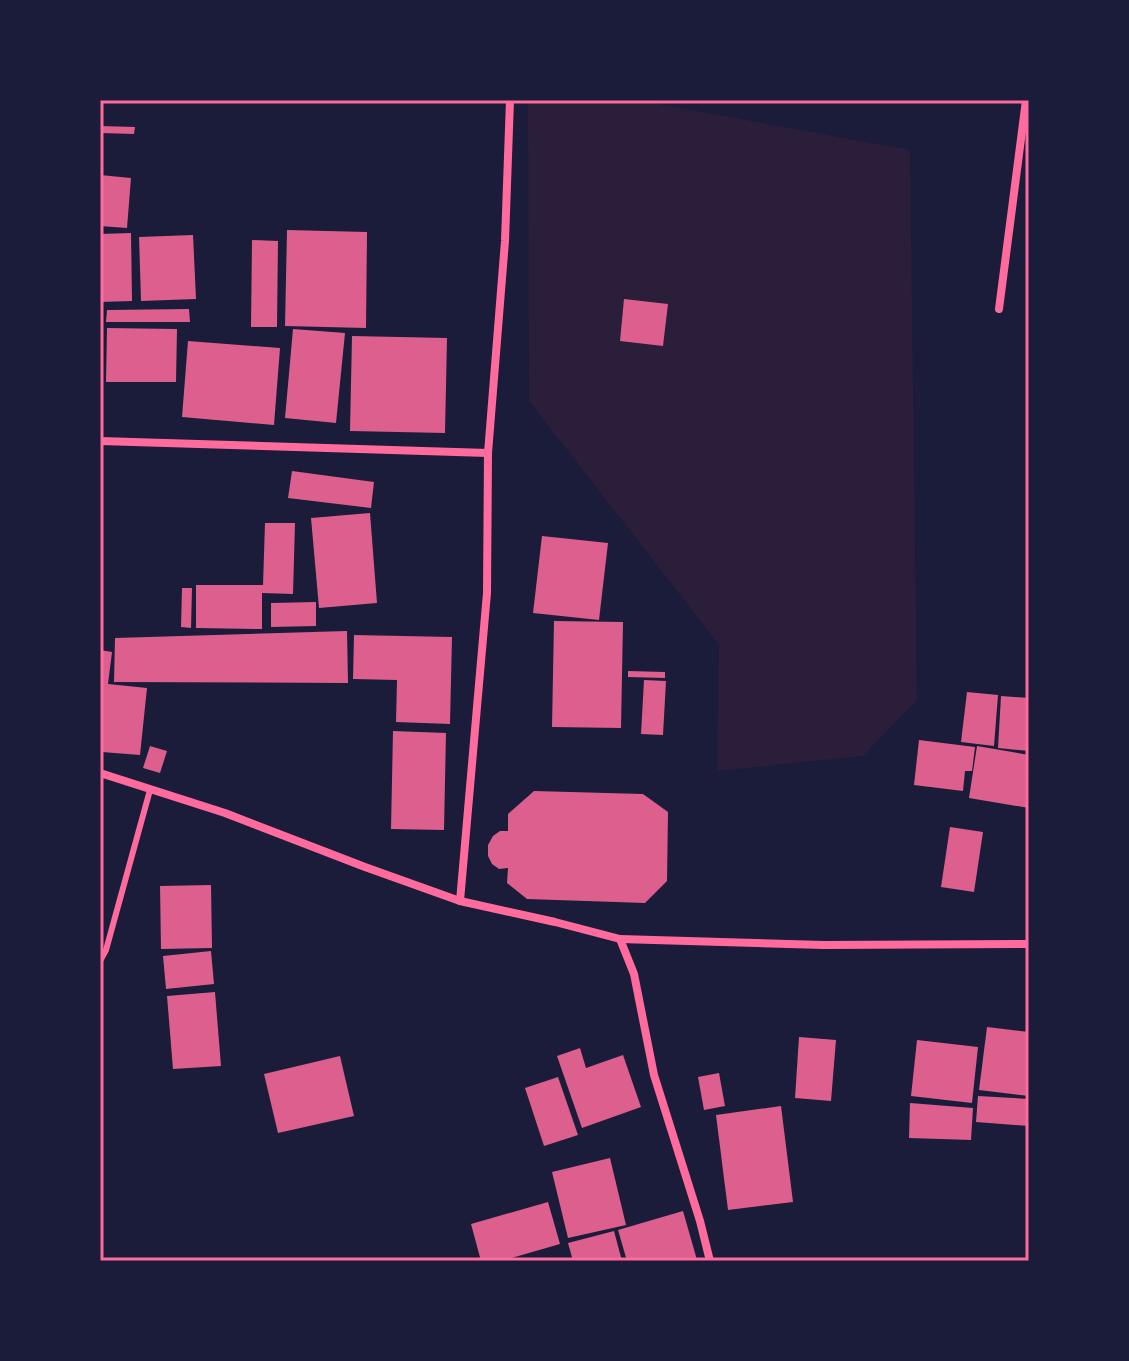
<svg xmlns="http://www.w3.org/2000/svg" width="1129" height="1361" viewBox="0 0 1129 1361" font-family="'Open Sans',sans-serif">
<style>
.green{fill:#2a1e3b}
.building{fill:#dd5f8e}
.lines{fill:none;stroke-linecap:round;stroke-linejoin:round}
.service{stroke:#ff6b9d;stroke-width:6}
.minor{stroke:#ff6b9d;stroke-width:8}
.neatline{fill:none;stroke:#ff6b9d;stroke-width:3}
</style>
<rect width="100%" height="100%" fill="#1b1b3a"/>
<path class="green" d="M528,100H637L910,150L917,700L863,756L717,771L719,645L529,401Z"/>
<g class="building">
<path d="M100,126L135,127L134,134L100,133Z"/>
<path d="M100,175L131,178L127,228L100,226Z"/>
<path d="M287,230L367,232L366,328L285,326Z"/>
<path d="M131,233L132,301L100,302V234Z"/>
<path d="M193,235L196,299L141,301L139,237Z"/>
<path d="M252,240L278,241L277,327H251Z"/>
<path d="M624,299L668,304L663,346L620,341Z"/>
<path d="M189,309L190,322H106L107,310Z"/>
<path d="M107,328L177,329L176,382H106Z"/>
<path d="M293,329L345,333L336,423L285,418Z"/>
<path d="M352,336L447,338L445,433L350,431Z"/>
<path d="M188,341L280,348L274,425L182,417Z"/>
<path d="M292,471L374,482L371,508L288,498Z"/>
<path d="M370,513L377,603L319,608L311,518Z"/>
<path d="M265,523H295L293,594L262,593V629L196,628V585H263Z"/>
<path d="M542,536L608,543L599,620L533,613Z"/>
<path d="M182,588H192L191,628L181,627Z"/>
<path d="M316,602V626L271,627V603Z"/>
<path d="M554,621L623,622L621,728L552,727Z"/>
<path d="M347,631L348,683L114,682L115,638Z"/>
<path d="M354,635L452,637L450,724L396,722L397,680L353,679Z"/>
<path d="M100,650L112,652L108,684L147,688L140,755L102,752L103,737H100Z"/>
<path d="M628,671L665,672V678L628,677Z"/>
<path d="M644,680L666,681L663,735L641,734Z"/>
<path d="M967,692L998,695L994,746L961,742Z"/>
<path d="M1001,696L1029,698V751L998,748Z"/>
<path d="M393,731L446,733L444,830L391,829Z"/>
<path d="M919,740L975,747L972,771H965L963,791L914,785Z"/>
<path d="M150,746L167,751L160,773L143,768Z"/>
<path d="M977,746L1029,755V808L969,798Z"/>
<path d="M534,791L643,794L668,812L667,881L645,903L527,899L507,883L508,868L499,869L492,864L488,856V845L493,836L500,831H508V814Z"/>
<path d="M950,827L983,832L974,892L941,887Z"/>
<path d="M211,885L212,948L161,949L160,886Z"/>
<path d="M211,951L214,984L166,989L163,956Z"/>
<path d="M215,992L221,1066L173,1069L167,996Z"/>
<path d="M987,1027L1029,1032V1096L979,1090Z"/>
<path d="M799,1037L836,1040L831,1101L795,1098Z"/>
<path d="M917,1040L978,1047L972,1103L911,1096Z"/>
<path d="M580,1048L586,1068L623,1055L641,1107L582,1128L557,1056Z"/>
<path d="M340,1056L354,1116L278,1133L264,1074Z"/>
<path d="M719,1073L725,1106L704,1110L698,1077Z"/>
<path d="M558,1077L578,1135L544,1146L525,1088Z"/>
<path d="M978,1096L1029,1099V1126L976,1122Z"/>
<path d="M910,1103L973,1108L971,1140L909,1138Z"/>
<path d="M781,1106L793,1202L728,1210L716,1115Z"/>
<path d="M610,1158L626,1225L568,1238L552,1172Z"/>
<path d="M548,1202L560,1244L501,1261H481L471,1224Z"/>
<path d="M683,1211L697,1260L627,1261L618,1230Z"/>
<path d="M614,1231L622,1261H573L568,1243Z"/>
</g>
<g class="lines">
<path class="service" d="M100,961L106,950L150,790"/>
<g class="minor">
<path d="M999,309L1026,100"/>
<path d="M100,441L488,453"/>
<path d="M100,773L225,813L365,867L460,901L555,922L620,939L634,974L654,1075L700,1221L710,1261"/>
<path d="M460,901L487,593L488,453L505,241L510,100"/>
<path d="M620,939L824,945L1029,944"/>
</g>
</g>
<rect width="1129" height="1361" fill="none" stroke="#1b1b3a" stroke-width="204"/>
<rect x="102" y="102" width="925" height="1157" class="neatline"/>
</svg>
